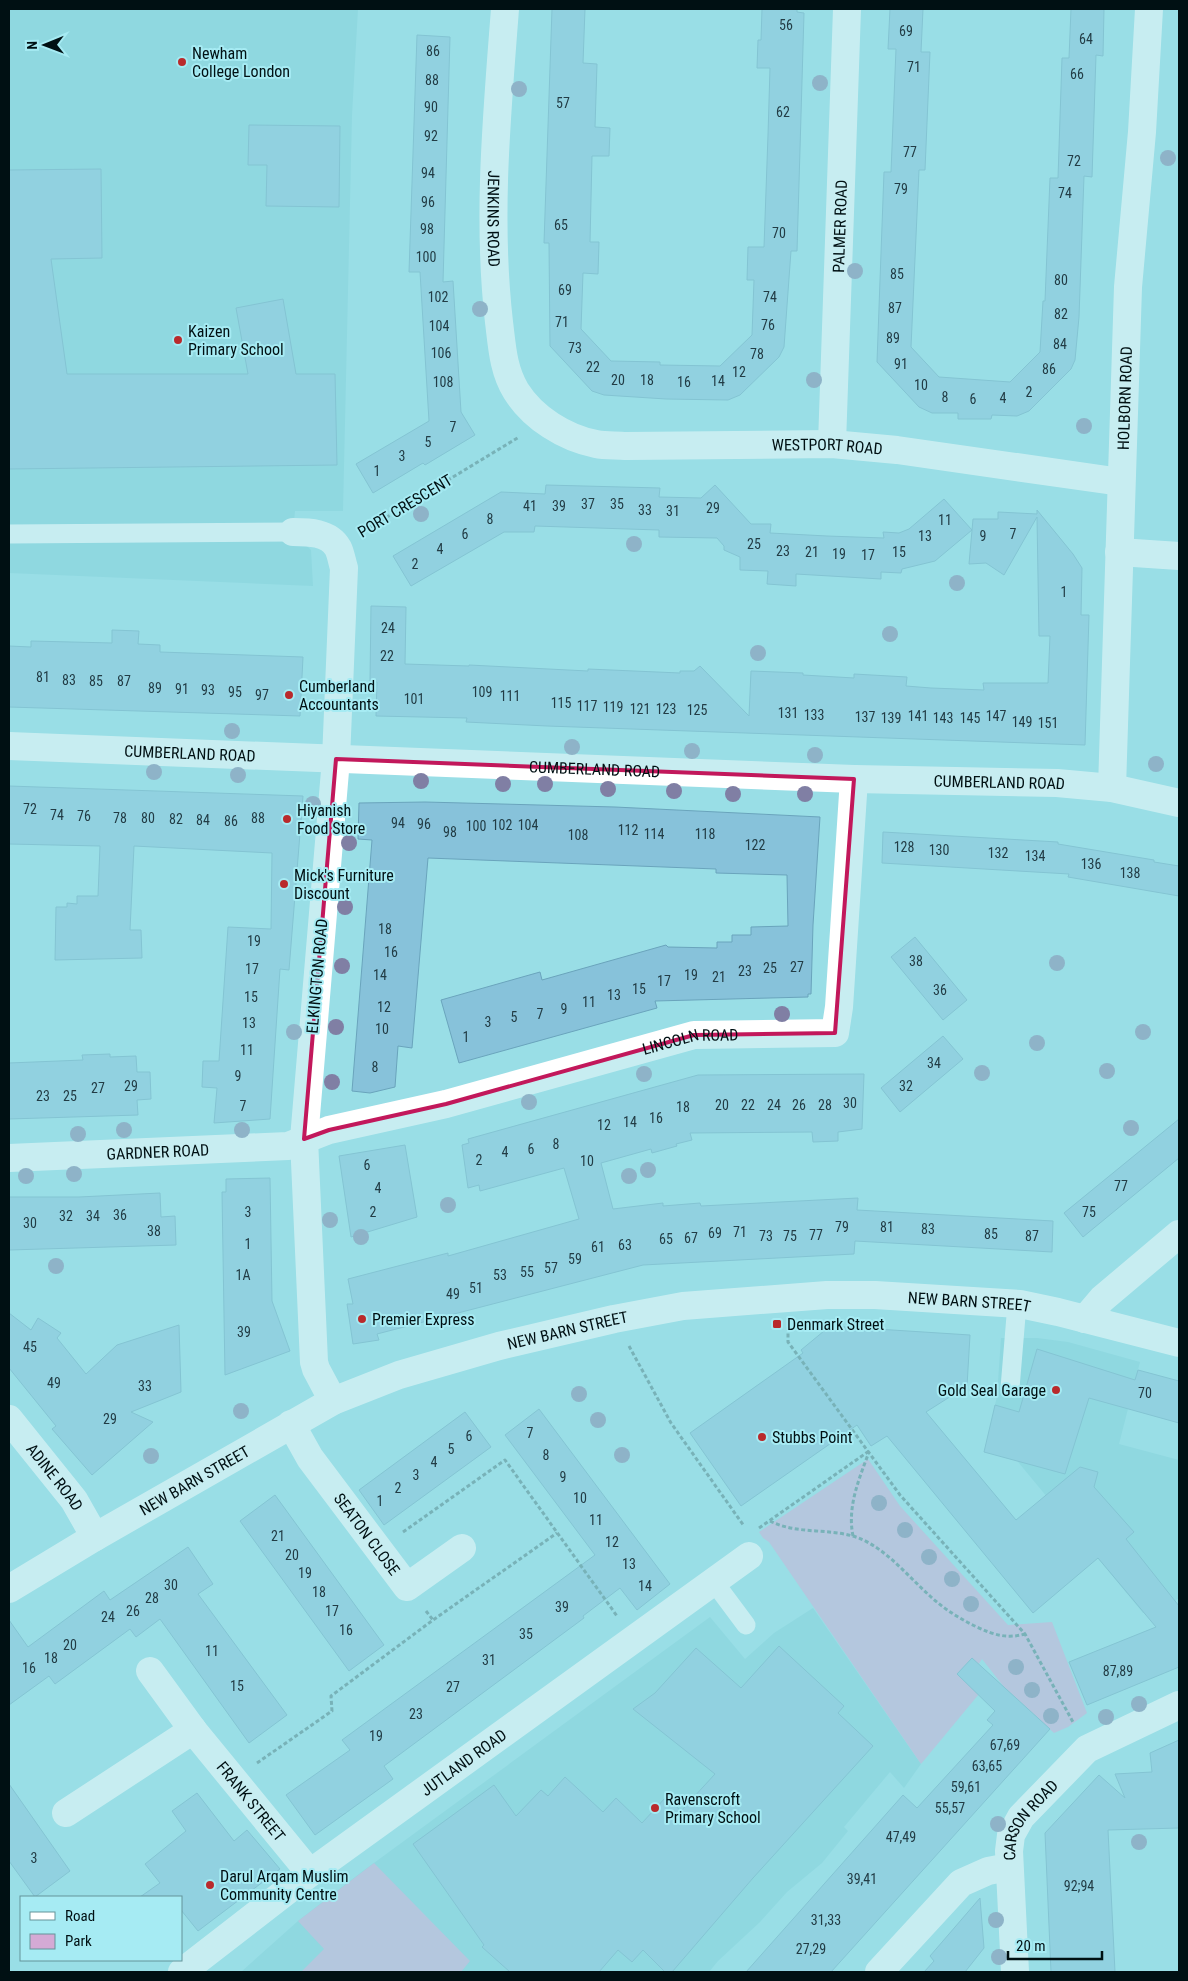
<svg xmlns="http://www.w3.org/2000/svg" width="1188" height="1981" viewBox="0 0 1188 1981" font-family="'Roboto Condensed',sans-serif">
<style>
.built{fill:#83d0da}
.green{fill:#d4aad5}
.building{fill:#87c2da;stroke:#6aa4bc}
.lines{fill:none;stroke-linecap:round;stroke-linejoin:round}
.path{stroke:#517d82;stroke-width:3;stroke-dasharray:4 2.5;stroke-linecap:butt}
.service{stroke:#fff;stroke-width:19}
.minor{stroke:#fff;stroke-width:28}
.tertiary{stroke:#fff;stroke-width:28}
.tree{fill:#807fa4}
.marked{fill:none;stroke:#c2185b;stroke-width:4;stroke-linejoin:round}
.poi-dot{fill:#b92a2c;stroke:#a6ebf3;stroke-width:2}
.labels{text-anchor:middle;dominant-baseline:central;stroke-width:4;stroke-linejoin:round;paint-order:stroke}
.number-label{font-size:14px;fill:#223c45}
.poi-label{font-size:16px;fill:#001013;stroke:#a6ebf3;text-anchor:start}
.street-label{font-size:16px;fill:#001013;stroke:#a6ebf3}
</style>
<rect width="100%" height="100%" fill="#99dee6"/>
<g class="built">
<path d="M9,9H358L352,115L343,511H295L292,541L304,543L311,550L313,586L9,573Z"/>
<path d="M1001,1338H1037L1068,1342L1140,1362L1119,1444L1179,1460V1598L1171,1604L1143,1613L990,1428L997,1396Z"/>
<path d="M813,1608L921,1764L904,1788L890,1772L844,1827L848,1831L822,1863L787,1892L760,1922L718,1961L709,1972H241L298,1921L363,1871L710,1617L745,1659L774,1633Z"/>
</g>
<g class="green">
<path d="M868,1459L900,1506L1008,1625L1052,1622L1087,1713L1068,1727L1054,1733L1004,1687L982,1659L968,1680L979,1694L921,1764L769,1542L763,1538L759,1532Z"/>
<path d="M374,1863L470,1961L461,1972H301L324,1949L298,1921Z"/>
</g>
<g class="building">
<path d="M552,9H585L583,63L597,64L595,127L610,128L609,156H592L590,242H599L598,274L583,273L581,329L611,361L660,362V365L720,366L752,335L754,280H747L748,247H764L768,135L770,68H757L758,40H761L762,9H797V12L804,13L797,251H791L784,347L779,357L740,395L728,400L666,399L604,395L592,391L550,346L549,243H544Z"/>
<path d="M890,9H923L921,52H930L925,170H919L911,347L939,377L1010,382L1040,352L1043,301H1045L1050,178H1058L1062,58H1069L1071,9H1104L1103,56L1096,55L1092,177L1084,176L1079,317L1075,360L1071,369L1029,411L1017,416L992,415L991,419H958V413H932L919,407L877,362L884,172H891L896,49H888Z"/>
<path d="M417,35L450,37L443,282L453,281L461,412L475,435L425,465L423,463L373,493L356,464L429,421L420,272H409Z"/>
<path d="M249,125L340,126L339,207L266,206L267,165H248Z"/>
<path d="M101,169L102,258L51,259L67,374H248L236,308L283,299L296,374H335L337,465L9,469V170Z"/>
<path d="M546,485L660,488L659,497L701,498L715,485L751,524H771L770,533L827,536L884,538L883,532L899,533L909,529L944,499L972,530L935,561L902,569L901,573L881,572V579L796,574V586L767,584L768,571L740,570V557L724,550V546L717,538L659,537V530L535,526L534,532H504L411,586L393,556L501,492L545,494Z"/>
<path d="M1037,510L1073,554L1082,568L1081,615H1089L1085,745L547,726L466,722L467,718L376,716L377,682H370L371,606L406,607L405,664L469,666V665L588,671V669L680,673V671H694L700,666L749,716L751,671L803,673V675L854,678V674L907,677L906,686L931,688L984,690L983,683H1048L1050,636H1039L1037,517L1004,575L986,563L969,564L973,519H998V512L1037,514Z"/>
<path d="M112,630L139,631L138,644L160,645V652L303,657L300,716L9,707V646L31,647V641L112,643Z"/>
<path d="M9,786L303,796L289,970L280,969L270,1119L214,1123L217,1088L202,1087L203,1061H219L228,927L271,929L272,853L134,846L130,930H141L142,958L55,960L56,907H67V903L77,904V896H98L100,846L9,844Z"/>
<path d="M425,802L615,807L820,817L813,925L811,994H808V997L655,1001L657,1008L459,1063L441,1000L540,972L542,980L666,945L668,947L717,948V942H732V935H751V927L788,926L787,875L716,873V869L428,858L412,1048L398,1046L395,1087L370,1093L352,1091L372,840L358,839L359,803Z"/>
<path d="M883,832L1058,842V844L1154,860V862L1179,866V896L1068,877L1069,874L882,863Z"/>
<path d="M915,937L967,1000L943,1020L891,957Z"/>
<path d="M943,1036L963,1059L900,1112L881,1088Z"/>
<path d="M110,1054V1057L136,1056L137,1072H150L151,1099L137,1100L138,1115L9,1119V1063L83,1060L82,1055Z"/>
<path d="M864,1074L862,1129L838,1132V1141L813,1142L812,1132L690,1133L692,1140L676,1144L677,1146L652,1153L651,1149L601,1163L613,1209L663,1203V1206L700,1203L701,1206L858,1198L857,1210L1053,1221L1052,1252L855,1241L854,1254L643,1265L377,1334L379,1340L353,1344L347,1304H353L348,1279L448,1253V1256L579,1219L564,1168L480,1191L479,1185L468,1188L462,1145L469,1143L468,1139L698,1075Z"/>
<path d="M1179,1119V1158L1083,1237L1064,1213Z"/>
<path d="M405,1145L417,1217L351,1237L339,1156Z"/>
<path d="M270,1178L272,1301L290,1351L225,1375L222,1192H226V1179Z"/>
<path d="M160,1193L161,1217L175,1216L176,1245L9,1250V1197H79Z"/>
<path d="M9,1313L31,1330L38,1318L61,1333L57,1338L86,1374L117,1345L179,1325L181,1392L131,1412L153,1422L92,1475L52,1429L56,1426L9,1368Z"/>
<path d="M830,1326L970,1335L967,1386L926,1412L1016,1520L1080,1467L1098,1472L1094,1487L1134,1532L1126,1539L1179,1606V1667L1087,1705L1069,1662L1156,1627L1098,1558L1033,1613L887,1436L871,1446L857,1425L741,1506L690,1433L803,1353L801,1350Z"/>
<path d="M1037,1349L1135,1380L1138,1370L1179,1381V1423L1089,1398L1065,1474L984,1452L995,1405L1019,1412Z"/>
<path d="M539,1409L670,1584L637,1610L620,1588L583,1616L584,1618L384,1766L393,1779L315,1835L286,1795L350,1750L342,1740L595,1555L505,1435Z"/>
<path d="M465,1412L491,1447L384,1525L359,1490Z"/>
<path d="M275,1495L384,1645L349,1671L240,1521Z"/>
<path d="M188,1547L213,1584L198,1594L287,1715L249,1743L160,1619L136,1637L130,1629L55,1684L49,1676L9,1705V1620L28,1647L104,1591L110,1600Z"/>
<path d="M779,1646L844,1706L838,1713L873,1746L753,1878L672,1972H665L643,1950L632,1962L618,1950L599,1972H510L482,1947L484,1945L413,1844L494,1785L516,1816L541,1790L548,1796L565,1777L603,1812L616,1798L642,1823L666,1797L681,1811L715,1774L633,1709L655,1693L696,1648L741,1688Z"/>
<path d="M972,1658L1050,1729L831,1972H746L903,1795L917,1808L993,1725L987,1720L995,1711L957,1674Z"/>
<path d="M1179,1740V1828L1108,1830L1115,1972H1051L1045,1833L1099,1775L1125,1798L1115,1774L1152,1772L1150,1753Z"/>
<path d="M9,1784L70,1871L35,1897L9,1861Z"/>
<path d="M197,1793L234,1841L247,1830L280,1869L198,1931L181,1910V1897H140L160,1883L145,1864L186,1831L172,1811Z"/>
<path d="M980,1898L984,1948L965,1972H924L934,1961L930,1956Z"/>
</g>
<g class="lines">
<g class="path">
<path d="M364,531L519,437"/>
<path d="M788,1327V1342L900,1495L1025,1634L1074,1724"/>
<path d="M629,1346L671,1423L744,1526"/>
<path d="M770,1521C801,1537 839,1525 869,1543C892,1556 910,1578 930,1596C944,1609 960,1619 977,1627C994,1635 1007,1639 1025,1634"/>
<path d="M759,1528L869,1451"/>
<path d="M403,1532L505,1460L617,1616"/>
<path d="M853,1536C847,1507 859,1479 869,1452"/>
<path d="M426,1611L433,1620"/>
<path d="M257,1763L332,1711L331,1696L433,1620L557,1533"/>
</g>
<g class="service">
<path d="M9,534L293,532"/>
<path d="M1010,1388L1017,1304"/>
<path d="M714,1582L746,1625"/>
</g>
<g class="minor">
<path id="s1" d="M505,9C497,113 487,218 499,322C502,346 503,370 516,391C533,418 565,438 596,444C606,446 616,445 626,446L832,444L897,450L1121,482"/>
<path id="s2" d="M832,444L847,9"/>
<path d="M293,532C308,532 329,532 338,548C341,554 342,562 344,568L336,759L304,1139L314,1362L316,1369L333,1401"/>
<path d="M1119,552L1179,556"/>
<path id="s3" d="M9,746L854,779L1057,783L1112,788L1179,803"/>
<path id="s4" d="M1112,788L1128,287L1142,132L1149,9"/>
<path id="s5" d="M9,1158L288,1146L329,1130L446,1104L694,1035L835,1033L839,1007L854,779"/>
<path d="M1085,1319L1102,1299L1179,1234"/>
<path id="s6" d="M9,1419L74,1500L95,1537"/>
<path id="s7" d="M291,1424L310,1458L407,1587L462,1548"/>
<path id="s8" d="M150,1671L193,1730L310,1873"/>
<path d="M66,1813L193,1730"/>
<path id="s9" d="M182,1972L310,1873L749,1556"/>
<path d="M879,1972L961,1883L988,1871L1009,1867"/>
<path id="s10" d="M1015,1972L1009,1851L1011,1835L1021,1817L1087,1749L1179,1705"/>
</g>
<path class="tertiary" id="s11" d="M9,1589L95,1537L333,1401L399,1375L499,1346L614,1319L683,1306L827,1295H875L1020,1304L1058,1312L1179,1343"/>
</g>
<g class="tree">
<circle cx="820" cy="83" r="8"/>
<circle cx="519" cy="89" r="8"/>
<circle cx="1168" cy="158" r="8"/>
<circle cx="855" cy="271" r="8"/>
<circle cx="480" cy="309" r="8"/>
<circle cx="814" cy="380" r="8"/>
<circle cx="1084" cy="426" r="8"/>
<circle cx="421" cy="514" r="8"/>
<circle cx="634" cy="544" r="8"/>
<circle cx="957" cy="583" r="8"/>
<circle cx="890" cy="634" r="8"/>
<circle cx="758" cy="653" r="8"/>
<circle cx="232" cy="731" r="8"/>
<circle cx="572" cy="747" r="8"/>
<circle cx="692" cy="751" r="8"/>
<circle cx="815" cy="755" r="8"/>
<circle cx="1156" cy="764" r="8"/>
<circle cx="154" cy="772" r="8"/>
<circle cx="238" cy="775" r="8"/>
<circle cx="421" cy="781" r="8"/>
<circle cx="503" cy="784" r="8"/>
<circle cx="545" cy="784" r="8"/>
<circle cx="608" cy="789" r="8"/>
<circle cx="674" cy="791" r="8"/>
<circle cx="733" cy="794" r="8"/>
<circle cx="805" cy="794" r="8"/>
<circle cx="313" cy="804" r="8"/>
<circle cx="349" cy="843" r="8"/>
<circle cx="345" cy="907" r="8"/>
<circle cx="1057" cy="963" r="8"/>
<circle cx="342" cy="966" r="8"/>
<circle cx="782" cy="1014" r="8"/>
<circle cx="336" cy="1027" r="8"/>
<circle cx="294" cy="1032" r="8"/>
<circle cx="1143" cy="1032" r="8"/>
<circle cx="1037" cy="1043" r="8"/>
<circle cx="1107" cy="1071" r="8"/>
<circle cx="982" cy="1073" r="8"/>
<circle cx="644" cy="1074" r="8"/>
<circle cx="332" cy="1082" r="8"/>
<circle cx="529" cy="1102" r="8"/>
<circle cx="1131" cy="1128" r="8"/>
<circle cx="124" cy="1130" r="8"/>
<circle cx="242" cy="1130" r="8"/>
<circle cx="78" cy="1134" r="8"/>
<circle cx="648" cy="1170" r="8"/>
<circle cx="74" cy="1174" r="8"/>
<circle cx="26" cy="1176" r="8"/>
<circle cx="629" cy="1176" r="8"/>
<circle cx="448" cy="1205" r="8"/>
<circle cx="330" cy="1220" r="8"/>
<circle cx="361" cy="1237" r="8"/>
<circle cx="56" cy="1266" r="8"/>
<circle cx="579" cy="1394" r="8"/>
<circle cx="241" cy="1411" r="8"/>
<circle cx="598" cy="1420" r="8"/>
<circle cx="622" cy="1455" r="8"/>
<circle cx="151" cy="1456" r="8"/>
<circle cx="879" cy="1503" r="8"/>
<circle cx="905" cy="1530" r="8"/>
<circle cx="929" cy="1557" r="8"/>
<circle cx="952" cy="1579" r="8"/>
<circle cx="971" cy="1604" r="8"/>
<circle cx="1016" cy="1667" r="8"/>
<circle cx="1032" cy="1690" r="8"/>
<circle cx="1139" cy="1704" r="8"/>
<circle cx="1051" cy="1716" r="8"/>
<circle cx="1106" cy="1717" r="8"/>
<circle cx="998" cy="1824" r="8"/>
<circle cx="1139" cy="1842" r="8"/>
<circle cx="996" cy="1920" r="8"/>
<circle cx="999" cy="1957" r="8"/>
</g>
<path d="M0 0H1188V1981H0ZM336,759L854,779L835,1033L694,1035L446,1104L329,1130L304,1139Z" fill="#99dee6" fill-opacity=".55" fill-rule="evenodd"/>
<path class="marked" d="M336,759L854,779L835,1033L694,1035L446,1104L329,1130L304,1139Z"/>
<g class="poi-dot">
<circle cx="182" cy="62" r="5"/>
<circle cx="178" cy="340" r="5"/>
<circle cx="289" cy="695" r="5"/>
<circle cx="287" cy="819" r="5"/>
<circle cx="284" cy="884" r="5"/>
<circle cx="362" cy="1319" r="5"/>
<rect x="772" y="1319" width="10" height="10" rx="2.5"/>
<circle cx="1056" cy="1390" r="5"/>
<circle cx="762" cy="1437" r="5"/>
<circle cx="655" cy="1808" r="5"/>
<circle cx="210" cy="1885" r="5"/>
</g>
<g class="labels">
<g class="number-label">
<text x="786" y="25">56</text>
<text x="906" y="31">69</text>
<text x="1086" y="39">64</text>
<text x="433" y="51">86</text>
<text x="914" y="67">71</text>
<text x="1077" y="74">66</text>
<text x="432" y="80">88</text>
<text x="563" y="103">57</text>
<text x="431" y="107">90</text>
<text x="783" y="112">62</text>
<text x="431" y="136">92</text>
<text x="910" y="152">77</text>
<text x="1074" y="161">72</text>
<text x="428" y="173">94</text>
<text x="901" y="189">79</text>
<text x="1065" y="193">74</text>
<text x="428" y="202">96</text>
<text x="561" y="225">65</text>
<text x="427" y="229">98</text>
<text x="779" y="233">70</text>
<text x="426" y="257">100</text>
<text x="897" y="274">85</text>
<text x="1061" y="280">80</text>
<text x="565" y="290">69</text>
<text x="438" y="297">102</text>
<text x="770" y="297">74</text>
<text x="895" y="308">87</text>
<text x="1061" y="314">82</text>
<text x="562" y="322">71</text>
<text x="768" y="325">76</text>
<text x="439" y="326">104</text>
<text x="893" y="338">89</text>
<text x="1060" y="344">84</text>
<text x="575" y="348">73</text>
<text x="441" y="353">106</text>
<text x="757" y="354">78</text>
<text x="901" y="364">91</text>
<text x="593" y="367">22</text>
<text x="1049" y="369">86</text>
<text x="739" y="372">12</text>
<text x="618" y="380">20</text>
<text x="647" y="380">18</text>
<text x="718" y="381">14</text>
<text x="443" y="382">108</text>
<text x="684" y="382">16</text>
<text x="921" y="385">10</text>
<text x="1029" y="392">2</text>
<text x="945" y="397">8</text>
<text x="1003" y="398">4</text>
<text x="973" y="399">6</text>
<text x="453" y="427">7</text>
<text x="428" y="442">5</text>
<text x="402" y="456">3</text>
<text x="377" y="471">1</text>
<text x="588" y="504">37</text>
<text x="617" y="504">35</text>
<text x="530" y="506">41</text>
<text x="559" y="506">39</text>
<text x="713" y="508">29</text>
<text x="645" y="510">33</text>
<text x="673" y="511">31</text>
<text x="490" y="519">8</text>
<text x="945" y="520">11</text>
<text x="465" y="534">6</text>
<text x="1013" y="534">7</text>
<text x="925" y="536">13</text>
<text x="983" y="536">9</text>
<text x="754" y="544">25</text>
<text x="440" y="549">4</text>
<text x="783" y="551">23</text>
<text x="812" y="552">21</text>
<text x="899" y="552">15</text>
<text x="839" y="554">19</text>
<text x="868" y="555">17</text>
<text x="415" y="564">2</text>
<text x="1064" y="592">1</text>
<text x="388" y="628">24</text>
<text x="387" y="656">22</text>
<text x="43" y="677">81</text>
<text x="69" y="680">83</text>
<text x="96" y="681">85</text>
<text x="124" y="681">87</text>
<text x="155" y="688">89</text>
<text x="182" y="689">91</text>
<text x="208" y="690">93</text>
<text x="235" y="692">95</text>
<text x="482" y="692">109</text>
<text x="262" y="695">97</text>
<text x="510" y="696">111</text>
<text x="414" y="699">101</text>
<text x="561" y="703">115</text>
<text x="587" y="706">117</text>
<text x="613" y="707">119</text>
<text x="640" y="709">121</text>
<text x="666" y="709">123</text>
<text x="697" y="710">125</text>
<text x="788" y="713">131</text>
<text x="814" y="715">133</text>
<text x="918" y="716">141</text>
<text x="996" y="716">147</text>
<text x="865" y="717">137</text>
<text x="891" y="718">139</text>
<text x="943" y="718">143</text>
<text x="970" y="718">145</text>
<text x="1022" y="722">149</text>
<text x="1048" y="723">151</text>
<text x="30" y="809">72</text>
<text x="57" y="815">74</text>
<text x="84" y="816">76</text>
<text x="120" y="818">78</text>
<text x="148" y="818">80</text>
<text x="258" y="818">88</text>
<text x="176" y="819">82</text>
<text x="203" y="820">84</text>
<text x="231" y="821">86</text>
<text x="398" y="823">94</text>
<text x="424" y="824">96</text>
<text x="502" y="825">102</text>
<text x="528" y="825">104</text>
<text x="476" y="826">100</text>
<text x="628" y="830">112</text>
<text x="450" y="832">98</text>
<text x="654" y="834">114</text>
<text x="705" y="834">118</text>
<text x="578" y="835">108</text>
<text x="755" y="845">122</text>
<text x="904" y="847">128</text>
<text x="939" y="850">130</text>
<text x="998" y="853">132</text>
<text x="1035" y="856">134</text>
<text x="1091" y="864">136</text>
<text x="1130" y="873">138</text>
<text x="385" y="929">18</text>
<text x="254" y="941">19</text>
<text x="391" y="952">16</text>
<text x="916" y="961">38</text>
<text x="797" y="967">27</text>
<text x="770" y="968">25</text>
<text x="252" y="969">17</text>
<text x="745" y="971">23</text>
<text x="380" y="975">14</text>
<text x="691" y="975">19</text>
<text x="719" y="977">21</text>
<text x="664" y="981">17</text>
<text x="639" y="989">15</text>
<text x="940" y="990">36</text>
<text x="614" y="995">13</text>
<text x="251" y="997">15</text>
<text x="589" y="1002">11</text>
<text x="384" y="1007">12</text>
<text x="564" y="1009">9</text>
<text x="540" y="1014">7</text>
<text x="514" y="1017">5</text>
<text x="488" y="1022">3</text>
<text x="249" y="1023">13</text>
<text x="382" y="1029">10</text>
<text x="466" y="1037">1</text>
<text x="247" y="1050">11</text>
<text x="934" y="1063">34</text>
<text x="375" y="1067">8</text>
<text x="238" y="1076">9</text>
<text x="131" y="1086">29</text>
<text x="906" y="1086">32</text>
<text x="98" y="1088">27</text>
<text x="43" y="1096">23</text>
<text x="70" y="1096">25</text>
<text x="850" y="1103">30</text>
<text x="722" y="1105">20</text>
<text x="748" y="1105">22</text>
<text x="774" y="1105">24</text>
<text x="799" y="1105">26</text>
<text x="825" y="1105">28</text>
<text x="243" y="1106">7</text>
<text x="683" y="1107">18</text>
<text x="656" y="1118">16</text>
<text x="630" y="1122">14</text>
<text x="604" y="1125">12</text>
<text x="556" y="1144">8</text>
<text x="531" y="1149">6</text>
<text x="505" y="1152">4</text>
<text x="479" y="1160">2</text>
<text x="587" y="1161">10</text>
<text x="367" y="1165">6</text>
<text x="1121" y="1186">77</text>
<text x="378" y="1188">4</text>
<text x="248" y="1212">3</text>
<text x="373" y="1212">2</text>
<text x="1089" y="1212">75</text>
<text x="120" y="1215">36</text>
<text x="66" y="1216">32</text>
<text x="93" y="1216">34</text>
<text x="30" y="1223">30</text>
<text x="842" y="1227">79</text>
<text x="887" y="1227">81</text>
<text x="928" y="1229">83</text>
<text x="154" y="1231">38</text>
<text x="740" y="1232">71</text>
<text x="715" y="1233">69</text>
<text x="991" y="1234">85</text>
<text x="816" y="1235">77</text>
<text x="766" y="1236">73</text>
<text x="790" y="1236">75</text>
<text x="1032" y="1236">87</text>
<text x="691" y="1238">67</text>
<text x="666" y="1239">65</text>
<text x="248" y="1244">1</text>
<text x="625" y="1245">63</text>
<text x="598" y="1247">61</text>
<text x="575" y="1259">59</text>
<text x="551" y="1268">57</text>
<text x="527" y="1272">55</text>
<text x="243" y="1275">1A</text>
<text x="500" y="1275">53</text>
<text x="476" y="1288">51</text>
<text x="453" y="1294">49</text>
<text x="244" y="1332">39</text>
<text x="30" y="1347">45</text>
<text x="54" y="1383">49</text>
<text x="145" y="1386">33</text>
<text x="1145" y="1393">70</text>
<text x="110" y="1419">29</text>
<text x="530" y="1433">7</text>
<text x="469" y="1436">6</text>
<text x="451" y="1449">5</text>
<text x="546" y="1455">8</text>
<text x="434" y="1462">4</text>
<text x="416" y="1475">3</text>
<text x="563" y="1477">9</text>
<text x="398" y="1488">2</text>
<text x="580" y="1498">10</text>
<text x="380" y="1501">1</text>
<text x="596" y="1520">11</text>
<text x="278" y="1536">21</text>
<text x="612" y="1542">12</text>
<text x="292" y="1555">20</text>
<text x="629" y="1564">13</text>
<text x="305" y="1573">19</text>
<text x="171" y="1585">30</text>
<text x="645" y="1586">14</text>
<text x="319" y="1592">18</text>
<text x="152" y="1598">28</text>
<text x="562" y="1607">39</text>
<text x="133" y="1611">26</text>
<text x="332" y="1611">17</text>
<text x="108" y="1617">24</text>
<text x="346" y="1630">16</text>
<text x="526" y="1634">35</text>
<text x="70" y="1645">20</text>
<text x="212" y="1651">11</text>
<text x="51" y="1658">18</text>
<text x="489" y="1660">31</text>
<text x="29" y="1668">16</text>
<text x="1118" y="1671">87,89</text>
<text x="237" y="1686">15</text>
<text x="453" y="1687">27</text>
<text x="416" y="1714">23</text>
<text x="376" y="1736">19</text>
<text x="1005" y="1745">67,69</text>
<text x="987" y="1766">63,65</text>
<text x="966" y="1787">59,61</text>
<text x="950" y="1808">55,57</text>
<text x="901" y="1837">47,49</text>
<text x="34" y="1858">3</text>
<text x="862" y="1879">39,41</text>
<text x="1079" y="1886">92;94</text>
<text x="826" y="1920">31,33</text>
<text x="811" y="1949">27,29</text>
</g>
<g class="poi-label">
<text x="192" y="53">Newham<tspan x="192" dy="18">College London</tspan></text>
<text x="188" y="331">Kaizen<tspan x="188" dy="18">Primary School</tspan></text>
<text x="299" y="686">Cumberland<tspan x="299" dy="18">Accountants</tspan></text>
<text x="297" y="810">Hiyanish<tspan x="297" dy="18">Food Store</tspan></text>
<text x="294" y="875">Mick's Furniture<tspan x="294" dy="18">Discount</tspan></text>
<text x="372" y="1319">Premier Express</text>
<text x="787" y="1324">Denmark Street</text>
<text x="1046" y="1390" text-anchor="end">Gold Seal Garage</text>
<text x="772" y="1437">Stubbs Point</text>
<text x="665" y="1799">Ravenscroft<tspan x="665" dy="18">Primary School</tspan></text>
<text x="220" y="1876">Darul Arqam Muslim<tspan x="220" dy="18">Community Centre</tspan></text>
</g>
<g class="street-label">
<text stroke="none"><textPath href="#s1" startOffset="210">JENKINS ROAD</textPath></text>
<text stroke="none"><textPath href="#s2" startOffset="218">PALMER ROAD</textPath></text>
<text stroke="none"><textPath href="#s4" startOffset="390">HOLBORN ROAD</textPath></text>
<text stroke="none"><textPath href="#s1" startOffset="715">WESTPORT ROAD</textPath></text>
<text transform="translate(405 506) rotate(-31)">PORT CRESCENT</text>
<text stroke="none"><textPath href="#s3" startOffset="181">CUMBERLAND ROAD</textPath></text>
<text stroke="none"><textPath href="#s3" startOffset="586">CUMBERLAND ROAD</textPath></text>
<text stroke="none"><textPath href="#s3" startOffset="991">CUMBERLAND ROAD</textPath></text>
<text transform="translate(317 976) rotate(-85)">ELKINGTON ROAD</text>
<text stroke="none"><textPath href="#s5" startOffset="696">LINCOLN ROAD</textPath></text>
<text stroke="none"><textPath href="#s5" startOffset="149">GARDNER ROAD</textPath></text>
<text stroke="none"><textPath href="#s11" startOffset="1025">NEW BARN STREET</textPath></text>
<text stroke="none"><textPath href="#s11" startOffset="620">NEW BARN STREET</textPath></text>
<text stroke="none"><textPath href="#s6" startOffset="74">ADINE ROAD</textPath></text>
<text stroke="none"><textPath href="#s11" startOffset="215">NEW BARN STREET</textPath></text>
<text stroke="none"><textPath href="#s7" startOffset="134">SEATON CLOSE</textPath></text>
<text stroke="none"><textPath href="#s9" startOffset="351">JUTLAND ROAD</textPath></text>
<text stroke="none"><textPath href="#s8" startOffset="165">FRANK STREET</textPath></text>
<text stroke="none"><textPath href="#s10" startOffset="159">CARSON ROAD</textPath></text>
</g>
</g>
<rect width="1188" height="1981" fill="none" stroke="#001013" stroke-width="20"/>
<rect x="20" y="1896" width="162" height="65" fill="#a6ebf3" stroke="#649399"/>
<rect x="30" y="1912" width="25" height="8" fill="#ffffff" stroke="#649399"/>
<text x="65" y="1921" font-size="15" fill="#001013">Road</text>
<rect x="30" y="1934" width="25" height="15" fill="#d4aad5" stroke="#649399"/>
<text x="65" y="1946" font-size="15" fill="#001013">Park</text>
<g transform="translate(45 45) rotate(269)" stroke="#a6ebf3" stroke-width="4" paint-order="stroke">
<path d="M0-4L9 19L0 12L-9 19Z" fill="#001013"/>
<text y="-8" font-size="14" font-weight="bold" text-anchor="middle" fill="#001013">N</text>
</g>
<path d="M1008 1951v8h94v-8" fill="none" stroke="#001013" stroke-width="2.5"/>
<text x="1016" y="1951" font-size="15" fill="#001013" stroke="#a6ebf3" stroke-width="4" paint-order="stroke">20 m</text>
</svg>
